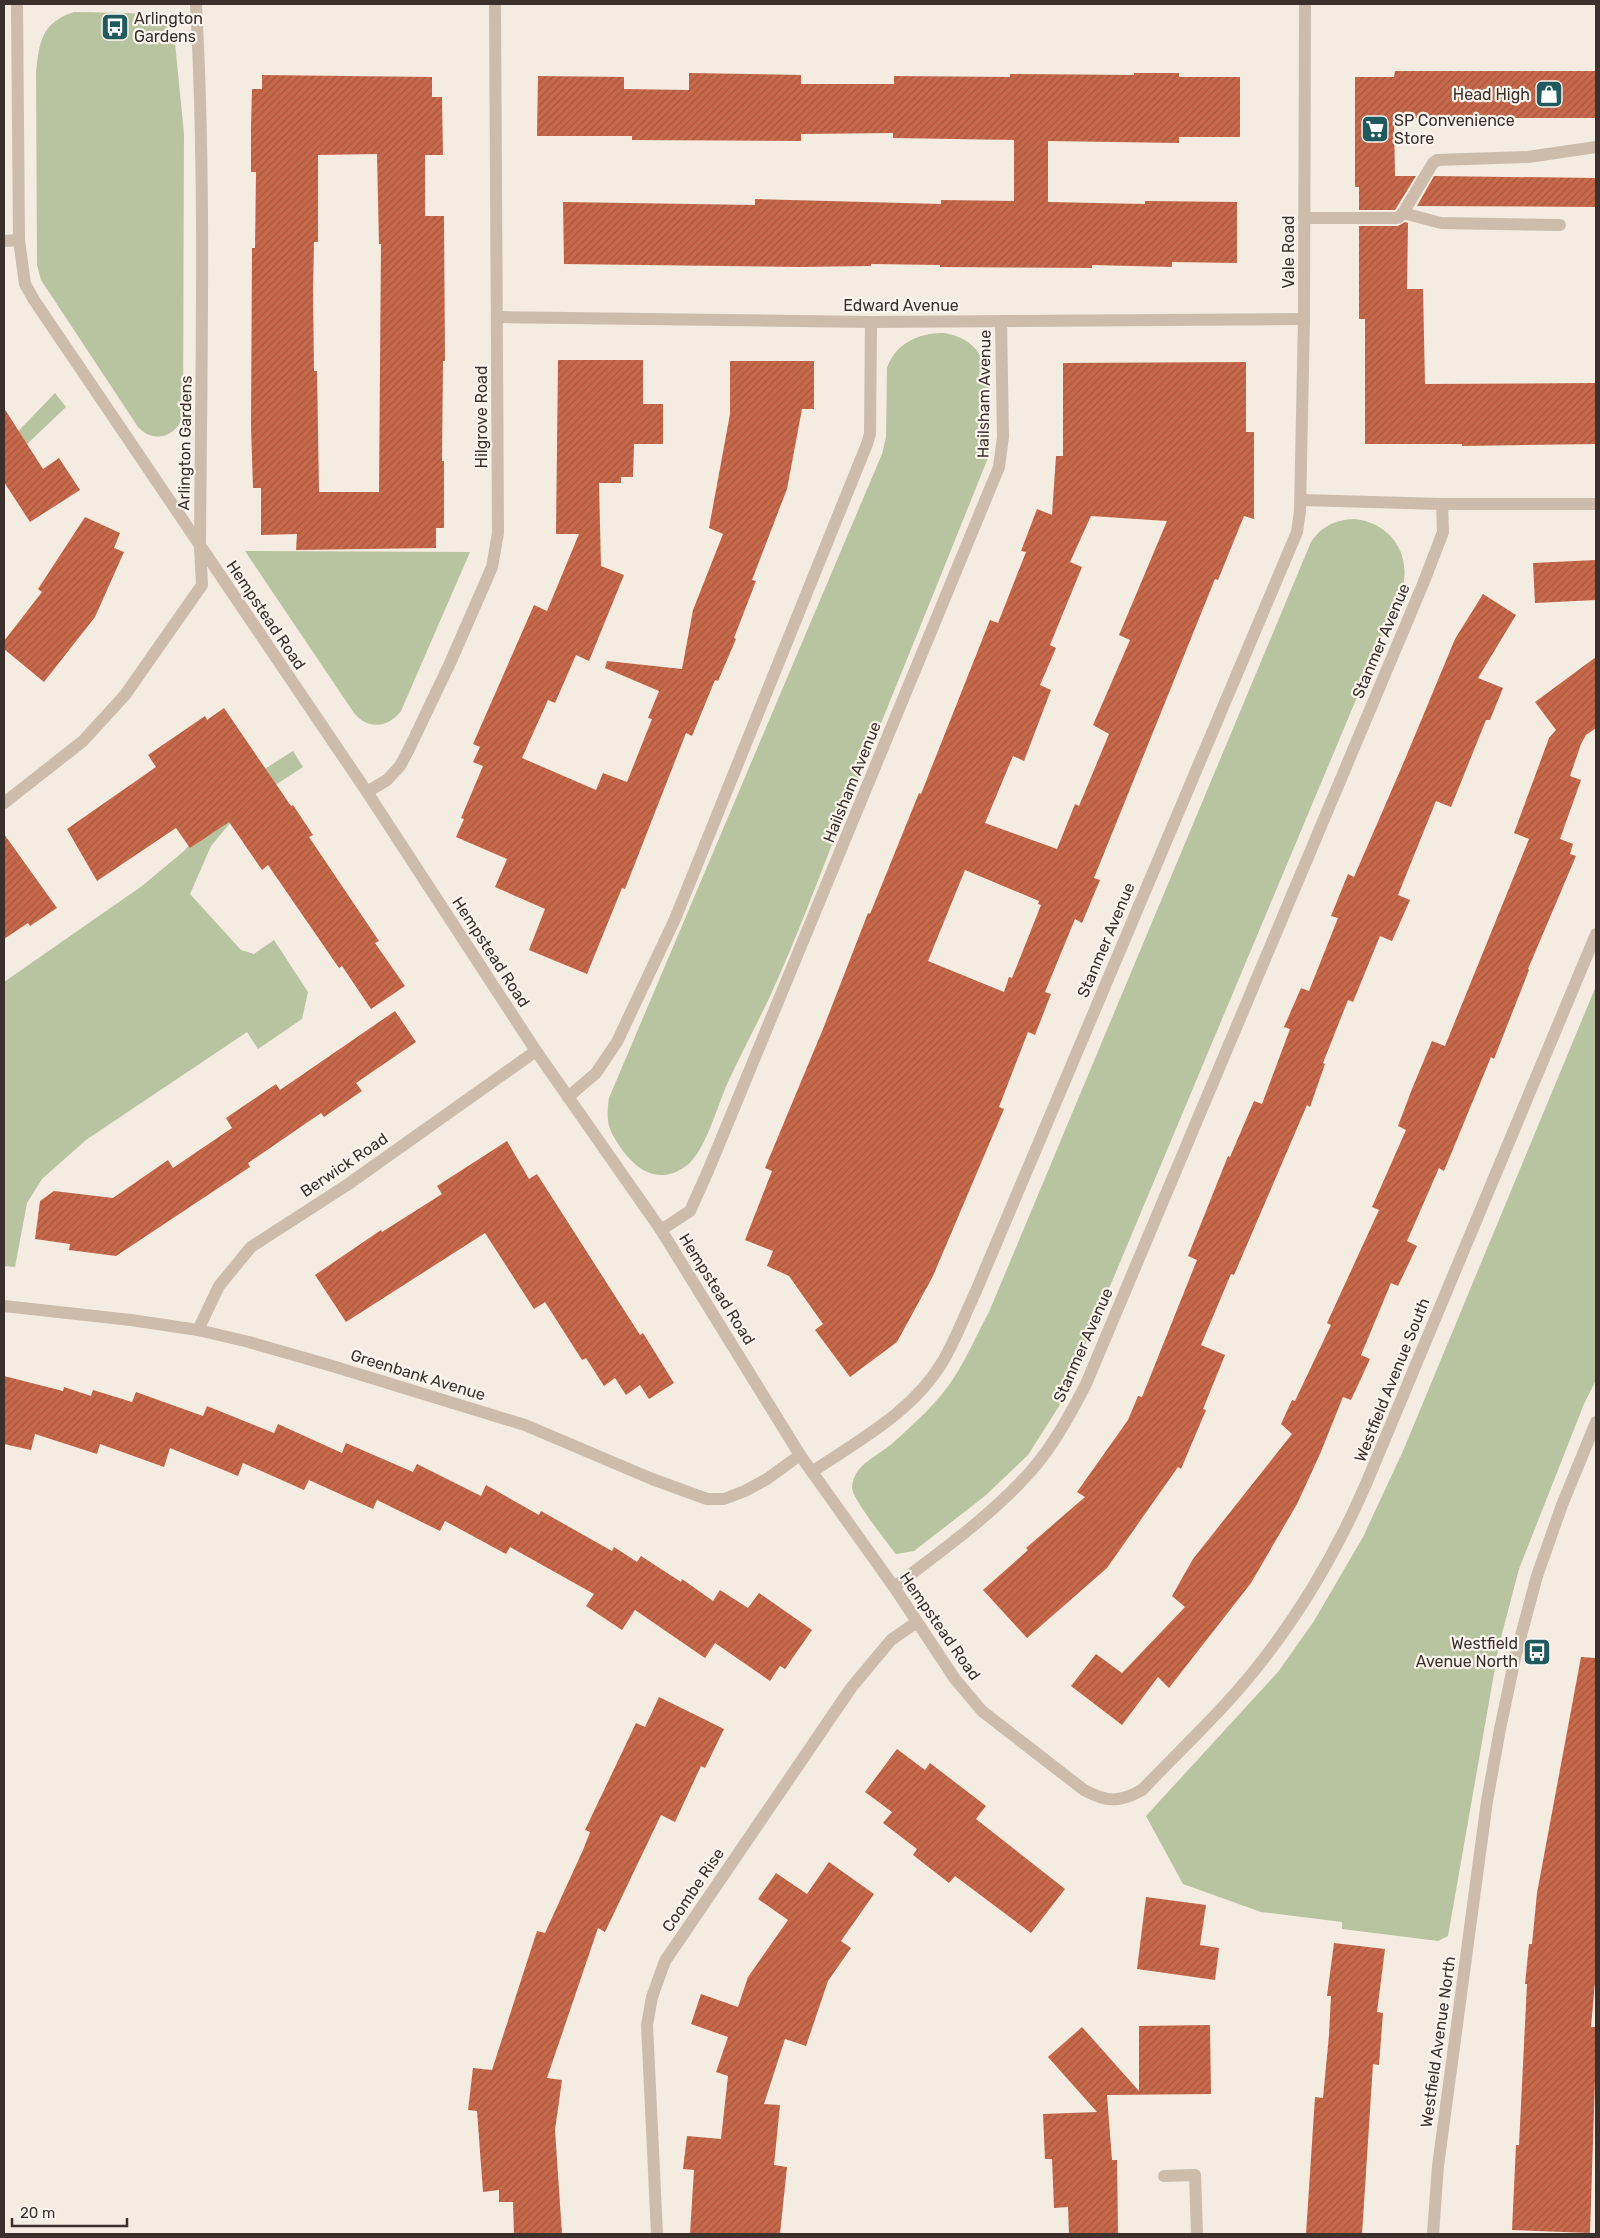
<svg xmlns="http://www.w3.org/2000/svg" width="1600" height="2238" viewBox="0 0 1600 2238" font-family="Rubik,sans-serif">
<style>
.green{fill:#b8c4a0}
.building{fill:url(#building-hatch);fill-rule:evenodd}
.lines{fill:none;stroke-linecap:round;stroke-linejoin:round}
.service{stroke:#cdbbac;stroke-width:12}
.minor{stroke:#cdbbac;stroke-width:12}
.labels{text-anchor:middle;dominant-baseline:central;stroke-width:4.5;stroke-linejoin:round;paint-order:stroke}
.poi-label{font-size:16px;fill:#3b302b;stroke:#fbf5ee;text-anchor:start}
.street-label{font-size:16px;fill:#3b302b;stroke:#fbf5ee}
</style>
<defs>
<pattern id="building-hatch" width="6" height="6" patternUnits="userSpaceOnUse" patternTransform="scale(1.25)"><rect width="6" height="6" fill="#c8694b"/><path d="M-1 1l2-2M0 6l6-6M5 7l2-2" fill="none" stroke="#a4573f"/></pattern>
</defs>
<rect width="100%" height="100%" fill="#f4ebe1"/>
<g class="green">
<path d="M74,12L129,13L150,15L168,27L175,43L184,134L183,416C176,437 154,444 138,427L41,280L37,265L36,72C39,42 42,22 74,12Z"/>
<path d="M944,333C1004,342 990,413 988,458C939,580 890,702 840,824C818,880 797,937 772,992C758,1022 742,1052 728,1082C718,1104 705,1153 686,1166C655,1189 629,1164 614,1137C606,1124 607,1113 609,1098L882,454L886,437L887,368C896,343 918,333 944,333Z"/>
<path d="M55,393L66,407L4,466V446Z"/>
<path d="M1354,519C1392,523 1412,555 1402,590L1061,1403L1028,1455L985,1496L914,1551L896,1554C888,1544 852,1498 852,1488C853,1463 880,1456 896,1440C916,1422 938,1402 953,1379C967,1358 977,1334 989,1312L1311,542C1322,526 1335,520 1354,519Z"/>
<path d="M245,551L470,552L401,711C388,728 368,730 354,713Z"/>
<path d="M293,751L303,767L245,805L211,846L190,894L241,950L254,954L274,940L308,992L302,1019L258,1049L247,1032L86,1140L42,1179L27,1203L15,1267L4,1266V982L142,886L184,851L230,799L238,786Z"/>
<path d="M1596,986V1380L1584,1404L1519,1569L1499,1645L1448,1936L1438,1941L1342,1929V1922L1261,1912L1183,1884L1146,1816L1278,1672L1314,1621L1363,1537L1403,1451Z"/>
</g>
<g class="building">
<path d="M1395,71H1596V118H1394L1395,176H1416L1395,210H1359V187H1355V77H1394Z"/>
<path d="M689,73L801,75V84H894V76L1010,77V74L1134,75V73H1179V77H1240V137H1179V143L1048,141V202L1145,204V201L1237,202V263L1172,262V267L1092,265V268L940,267V265L871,264V266L800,267L564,264L563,202L755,205V199L941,204V200L1014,201V140L893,138V133L801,134V141L632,140V136H537L538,76L624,77V89L689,90Z"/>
<path d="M262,75L432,77V97H442L443,155H425V216H444L445,361H443L442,461H444V528H436V548L296,550L297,534L261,535V488H253L251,427L252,248H255L256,172H251V127L252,89H262ZM377,154L379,244H381L379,492H319L317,371H314L313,292L314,242H318V155Z"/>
<path d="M1434,176L1596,178V207L1417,206Z"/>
<path d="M1405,222L1408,223L1407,289H1423L1425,384L1596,383V444L1462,446V444H1365V319H1359V226H1398Z"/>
<path d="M558,360H643V404H663V444H634L633,477H621V483H599L601,566L624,575L589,661L576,655L555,703L548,700L522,758L596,790L603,773L627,782L652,719L648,718L659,691L605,668L607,661L682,669L693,610L723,534L709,528L730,414V361H814V409H802L787,489L752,580L756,581L734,638L736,639L718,681L715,680L692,736L686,733L625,889L622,888L587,974L529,950L545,909L495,887L507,859L456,837L464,819L461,818L483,766L473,762L480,747L473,744L534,605L547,611L579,534H556Z"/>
<path d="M1246,362V432H1254V519L1244,516L1218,580L1215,579L1094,878L1100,880L1082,923L1075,919L1045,992L1051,994L1035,1035L1028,1032L999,1107L1004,1109L933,1276L897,1342L850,1377L815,1330L823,1324L789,1276L767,1266L773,1251L745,1240L772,1171L765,1168L823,1029L868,913L870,914L919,793L921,794L990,620L998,623L1026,552L1021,551L1037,509L1052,515L1056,456H1063V363ZM1091,516L1167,521L1119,635L1130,640L1093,725L1109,734L1079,806L1075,804L1057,849L985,823L1013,756L1024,761L1051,690L1040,685L1056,648L1050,645L1082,567L1070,562ZM965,870L1039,901L1038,904L1041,905L1012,978L1009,977L1004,992L928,961Z"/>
<path d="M4,408L43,469L59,458L80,490L30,522L4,482Z"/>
<path d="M85,517L120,533L114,548L124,552L95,617L44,682L4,649V641L42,592L38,589Z"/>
<path d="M1596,560V600L1535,603L1533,563Z"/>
<path d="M1483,594L1516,615L1478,678L1503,688L1490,720H1486L1451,807L1436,801L1398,895L1410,900L1392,941L1380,936L1353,1002L1348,1000L1323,1063L1325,1064L1310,1107L1307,1105L1234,1275L1231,1274L1201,1345L1225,1355L1203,1409L1206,1410L1181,1469L1178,1467L1107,1568L1027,1638L983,1590L1028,1550L1026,1548L1085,1497L1077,1492L1128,1420L1138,1396L1142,1397L1197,1260L1188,1256L1228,1156L1230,1157L1254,1101L1262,1104L1290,1029L1284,1027L1301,988L1309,991L1338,918L1331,916L1348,874L1354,877L1403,764L1455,639Z"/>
<path d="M1596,657V728L1586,735L1581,744L1570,776L1581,780L1560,839L1573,844L1570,854L1576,856L1528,969L1529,970L1494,1059L1491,1057L1444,1171L1439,1168L1407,1241L1417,1246L1398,1286L1391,1283L1361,1355L1370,1359L1351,1400L1343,1397L1320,1454L1297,1504L1251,1583L1169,1688L1158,1677L1122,1725L1071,1686L1096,1654L1122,1673L1185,1607L1172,1596L1193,1559L1292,1434L1281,1424L1292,1400L1295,1401L1331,1325L1327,1323L1379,1210L1372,1207L1406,1130L1398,1126L1412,1089L1432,1041L1445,1046L1529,839L1514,833L1549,738L1556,730L1535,702Z"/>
<path d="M224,708L291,806L293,805L313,835L309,837L379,941L375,943L405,986L371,1009L342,966L339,968L268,865L262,870L229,822L190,848L176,828L97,881L67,829L156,767L148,755L205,716L207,720Z"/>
<path d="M4,834L57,908L30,926L28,923L4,939Z"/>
<path d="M395,1011L416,1042L356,1083L362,1091L324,1117L321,1113L248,1163L250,1167L116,1256L69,1250L70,1244L35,1239L40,1201L54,1191L113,1198L168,1160L173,1168L232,1128L226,1118L276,1084L280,1090Z"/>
<path d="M507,1141L529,1179L537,1174L640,1335L643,1333L674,1383L649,1399L640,1385L626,1395L615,1378L604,1386L586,1358L582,1360L545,1302L534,1309L485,1233L346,1322L315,1275L381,1230L382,1232L442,1194L437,1186Z"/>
<path d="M4,1376L63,1391L64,1387L91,1396L93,1390L132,1402L136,1392L203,1416L207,1406L274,1433L278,1424L342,1453L346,1443L413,1472L417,1464L481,1496L486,1485L539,1515L541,1511L612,1551L614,1547L637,1562L641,1556L681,1582L682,1579L713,1601L720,1590L748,1608L759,1593L812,1630L785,1669L780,1666L770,1681L715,1643L705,1658L635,1610L622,1630L586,1606L594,1594L510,1547L506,1554L445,1521L440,1531L377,1500L373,1509L309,1480L304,1490L243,1463L238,1476L170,1448L164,1467L100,1444L97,1454L35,1434L31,1450L4,1444Z"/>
<path d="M1581,1657L1596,1658V1971L1591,2027H1596V2049L1590,2233L1512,2230L1516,2145H1519L1527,1984H1525L1529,1944H1532L1537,1893Z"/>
<path d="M659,1697L724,1729L705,1768L701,1766L675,1822L661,1815L605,1932L598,1928L547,2078L562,2080L555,2130L562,2234H514L513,2202H499V2190L483,2192L477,2111L468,2110L473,2068L492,2070L537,1931L545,1933L583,1850L590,1832L585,1830L636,1723L645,1727Z"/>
<path d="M897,1749L925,1770L930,1763L986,1806L976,1819L1065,1889L1031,1933L955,1876L949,1883L913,1855L917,1849L883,1823L892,1812L865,1792Z"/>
<path d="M829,1862L874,1894L841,1941L851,1948L828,1981L806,2046L785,2039L764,2104L780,2105L774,2165L787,2167L780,2234H690L694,2170L683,2169L687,2136L721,2139L728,2076L716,2072L728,2037L691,2024L701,1994L738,2007L748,1977L788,1920L758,1899L776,1873L807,1894Z"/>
<path d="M1146,1897L1206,1905L1200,1945L1219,1948L1215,1980L1137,1969Z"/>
<path d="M1334,1943L1385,1949L1377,2012L1383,2013L1379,2065L1373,2064L1362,2234H1306L1315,2097L1323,2098L1329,2035L1331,1996H1327Z"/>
<path d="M1210,2025L1211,2094L1107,2095L1112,2160H1117L1118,2234H1069L1068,2207L1054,2208L1052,2159H1045L1043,2114L1097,2112L1048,2057L1082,2027L1139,2091V2026Z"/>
</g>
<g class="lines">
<g class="service">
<path d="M1403,213L1441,223L1560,225"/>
<path d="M1304,218H1398L1403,213L1433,163L1437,160L1528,157L1596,147"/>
</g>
<g class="minor">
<path d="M17,4L19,240L25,284L34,300L367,792L536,1051L661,1230L800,1455L894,1587L955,1679L982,1711L1084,1790C1106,1802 1119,1803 1142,1790C1183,1747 1229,1705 1265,1657C1306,1604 1339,1546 1366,1484L1596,934"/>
<path d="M4,241L19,240"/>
<path d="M497,317L871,322L1304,319"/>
<path d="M1301,500L1442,504H1596"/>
<path d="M367,792L387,780L400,766L409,749L451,661L492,567L498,533L495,4"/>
<path d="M4,803L83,741L125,695L202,585L200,547C201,366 206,185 196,4"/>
<path d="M568,1097L596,1073L617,1042L675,919L867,444L870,434L871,322"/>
<path d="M661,1230L690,1211L708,1171L999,467L1003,437L1001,321"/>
<path d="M4,1306L131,1320L198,1330L249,1342L329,1365L525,1425L652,1479L707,1499H724L745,1491L767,1479L800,1455"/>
<path d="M198,1330L219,1286L251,1247L347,1185L536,1051"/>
<path d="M812,1472C859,1440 913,1412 943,1361C956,1339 965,1314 976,1291L1297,532L1300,511L1304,319L1305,4"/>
<path d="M894,1587C941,1551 991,1516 1031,1471C1053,1446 1070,1415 1086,1384L1423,584L1443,532L1442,504"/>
<path d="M1164,2176L1195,2175L1197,2234"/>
<path d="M657,2234L647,2025L652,1997L665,1961L851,1688L891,1640L917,1622"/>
<path d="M1433,2234L1438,2166L1487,1801L1500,1729L1515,1658L1537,1576L1562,1505L1596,1422"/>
</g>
</g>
<defs>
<g id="bus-square" transform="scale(1.4375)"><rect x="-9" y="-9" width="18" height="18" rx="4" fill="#1f5a5e" stroke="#fbf5ee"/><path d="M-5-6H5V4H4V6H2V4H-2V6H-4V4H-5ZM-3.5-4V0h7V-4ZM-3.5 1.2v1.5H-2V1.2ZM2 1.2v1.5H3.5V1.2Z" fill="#fff"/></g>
<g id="shop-square" transform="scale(1.4375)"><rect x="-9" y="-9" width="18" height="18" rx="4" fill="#1f5a5e" stroke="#fbf5ee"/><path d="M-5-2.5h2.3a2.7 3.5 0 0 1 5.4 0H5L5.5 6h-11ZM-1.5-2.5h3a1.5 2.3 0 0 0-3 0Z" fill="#fff"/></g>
<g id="supermarket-square" transform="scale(1.4375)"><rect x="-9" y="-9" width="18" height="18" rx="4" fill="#1f5a5e" stroke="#fbf5ee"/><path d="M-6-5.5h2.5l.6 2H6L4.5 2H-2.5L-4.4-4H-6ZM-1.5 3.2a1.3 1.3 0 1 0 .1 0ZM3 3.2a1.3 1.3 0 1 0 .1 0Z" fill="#fff"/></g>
</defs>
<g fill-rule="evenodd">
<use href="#bus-square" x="115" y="27"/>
<use href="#shop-square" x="1549" y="94"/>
<use href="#supermarket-square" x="1375" y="129"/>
<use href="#bus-square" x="1537" y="1652"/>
</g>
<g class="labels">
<g class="poi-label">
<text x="134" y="18">Arlington<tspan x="134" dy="18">Gardens</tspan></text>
<text x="1530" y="94" text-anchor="end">Head High</text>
<text x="1394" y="120">SP Convenience<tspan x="1394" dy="18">Store</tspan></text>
<text x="1518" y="1643" text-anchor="end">Westfield<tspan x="1518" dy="18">Avenue North</tspan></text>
</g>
<g class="street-label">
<text transform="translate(1288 252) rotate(-90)">Vale Road</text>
<text x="901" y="305">Edward Avenue</text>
<text transform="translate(984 394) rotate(-89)">Hailsham Avenue</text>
<text transform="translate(481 417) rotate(-90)">Hilgrove Road</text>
<text transform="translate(185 443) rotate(-89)">Arlington Gardens</text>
<text transform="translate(266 615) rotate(56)">Hempstead Road</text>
<text transform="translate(1381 641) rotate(-67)">Stanmer Avenue</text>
<text transform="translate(852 782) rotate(-68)">Hailsham Avenue</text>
<text transform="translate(1106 940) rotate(-67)">Stanmer Avenue</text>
<text transform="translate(491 952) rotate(57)">Hempstead Road</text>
<text transform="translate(344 1165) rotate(-34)">Berwick Road</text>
<text transform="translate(717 1289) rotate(58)">Hempstead Road</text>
<text transform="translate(1083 1345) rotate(-66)">Stanmer Avenue</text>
<text transform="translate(418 1375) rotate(17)">Greenbank Avenue</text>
<text transform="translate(1392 1380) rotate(-68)">Westfield Avenue South</text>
<text transform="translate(940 1626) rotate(55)">Hempstead Road</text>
<text transform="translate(693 1890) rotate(-56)">Coombe Rise</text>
<text transform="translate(1438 2042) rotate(-82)">Westfield Avenue North</text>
</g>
</g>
<rect width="1600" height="2238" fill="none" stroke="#3b302b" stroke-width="10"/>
<path d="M12 2218v8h115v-8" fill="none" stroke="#3b302b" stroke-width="2.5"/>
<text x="20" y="2218" font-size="15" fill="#3b302b" stroke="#fbf5ee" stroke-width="4" paint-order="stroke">20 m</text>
</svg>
